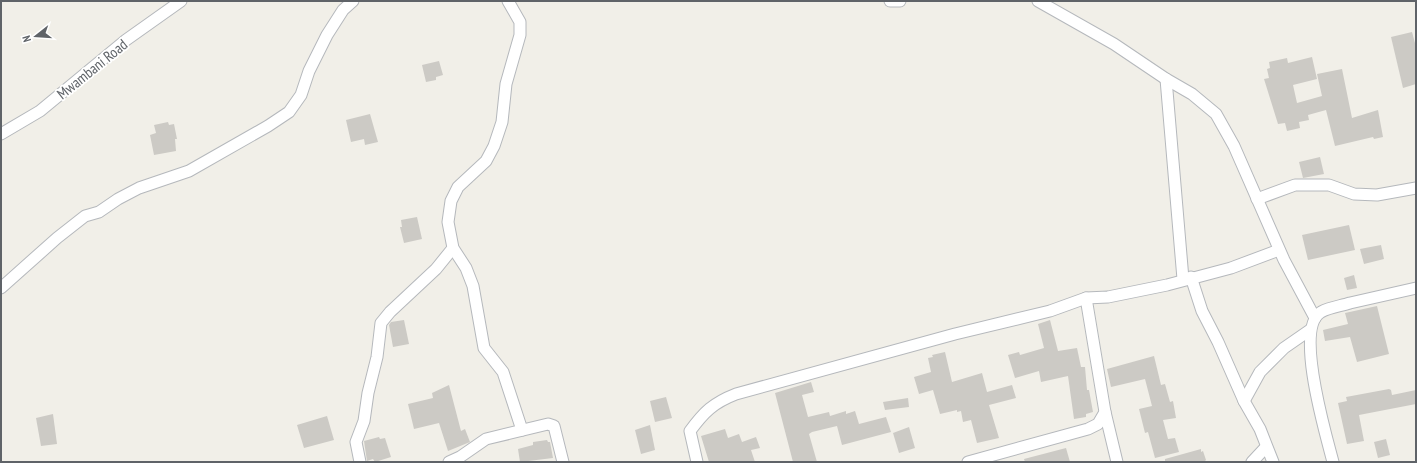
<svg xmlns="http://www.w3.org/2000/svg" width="1417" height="463" viewBox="0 0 1417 463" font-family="'PT Sans Narrow',sans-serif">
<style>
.building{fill:#cccac5}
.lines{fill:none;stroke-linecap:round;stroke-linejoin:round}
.street-casing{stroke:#b5b8bc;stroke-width:13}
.street{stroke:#fff;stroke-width:11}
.labels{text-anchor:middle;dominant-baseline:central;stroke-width:3.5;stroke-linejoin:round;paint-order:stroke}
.street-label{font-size:15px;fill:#5f6368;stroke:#fff}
</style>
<rect width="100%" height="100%" fill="#f1efe8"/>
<g class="building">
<path d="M1412,32L1416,47V84L1403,88L1391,37Z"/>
<path d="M1312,57L1317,79L1293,85L1297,103L1322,96L1317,74L1342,69L1352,118L1378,110L1383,137L1374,139L1373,137L1335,146L1326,110L1308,115L1309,120L1299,122L1300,128L1287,131L1285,123L1278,124L1264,79L1269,78L1267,69L1270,68L1269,62L1287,58L1288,63Z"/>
<path d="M439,61L443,75L436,77V80L426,82L422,65Z"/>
<path d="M370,114L378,142L365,145L364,139L351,142L346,120Z"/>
<path d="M168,122L169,125L174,124L177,139H175L176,151L154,155L150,135L156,133L154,125Z"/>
<path d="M1320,157L1324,174L1303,178L1299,162Z"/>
<path d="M417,217L422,239L404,243L400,227H402L401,220Z"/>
<path d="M1349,225L1355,250L1308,260L1302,235Z"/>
<path d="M1381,245L1384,259L1364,264L1360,249Z"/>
<path d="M1354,275L1357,288L1347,290L1344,278Z"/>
<path d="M1377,306L1389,354L1357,362L1350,337L1325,341L1323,330L1348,324L1345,313Z"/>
<path d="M404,320L409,344L393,347L389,325L391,322Z"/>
<path d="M1050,320L1058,351L1077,348L1081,367H1085L1087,390H1089L1093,412L1086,414V417L1074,419L1068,376L1041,382L1039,371L1015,378L1008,355L1019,352L1020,355L1044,348L1038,324Z"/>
<path d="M945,352L952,382L982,373L987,392L1012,385L1016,398L989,405L999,438L977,443L971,420L963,422L961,411L957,412V410L940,414L933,390L919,394L914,377L931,372L928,358L933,357L932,355Z"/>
<path d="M1154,356L1161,385L1165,384L1170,402L1173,401L1176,418L1163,420L1168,439L1175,438L1179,452L1155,458L1148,432L1145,433L1139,409L1152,406L1145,379L1111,387L1107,369Z"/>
<path d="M811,382L814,392L802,395L808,417L829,412L830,416L846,411V414L855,411L859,424L886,417L891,432L842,445L837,426L812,432L809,434L817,462H793L775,393Z"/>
<path d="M449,385L461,431L465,429L470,442L448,451L439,423L414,429L408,404L433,398L432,393Z"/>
<path d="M1389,389L1391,390L1392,395L1416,390V404L1359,415L1364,441L1347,444L1338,403L1347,401L1346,397Z"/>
<path d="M666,397L672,418L655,422L650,401Z"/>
<path d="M908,398L909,407L885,410L883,402Z"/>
<path d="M53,414L57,444L41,446L36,418Z"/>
<path d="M327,416L334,440L304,448L297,425Z"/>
<path d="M650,425L655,450L641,454L635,430Z"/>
<path d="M909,427L915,448L899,453L893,433Z"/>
<path d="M725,429L728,438L739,434L742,442L756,437L760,448L751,450L755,462H709L701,436Z"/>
<path d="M379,437L380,439L385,438L391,457L375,462L373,459L367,461L364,441Z"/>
<path d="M1386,439L1390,455L1378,458L1374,442Z"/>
<path d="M547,440L548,442H550L553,458L520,462L518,449L533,445V442Z"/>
<path d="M1066,448L1070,462H1025L1024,459Z"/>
<path d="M1201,449V452L1203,451L1206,460L1204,462H1165V459Z"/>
</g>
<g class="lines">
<g class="street-casing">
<g id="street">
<path d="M508,1L520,22V35L506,84L502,122L494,146L486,161L458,187L451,201L448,222L453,248L466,268L473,286L484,348L503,372L522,430"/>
<path d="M890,1H900"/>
<path d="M1038,1L1114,44L1166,79L1192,94L1216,114L1234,146L1284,260L1315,318"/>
<path d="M1166,79L1183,279"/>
<path d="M1,134L40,111L126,40L181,1"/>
<path d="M1257,199L1295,185H1329L1354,194L1377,195L1416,188"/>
<path d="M1191,277L1202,311L1218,342L1244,401L1260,429L1273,462"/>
<path d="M1,288L57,238L85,216L99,212L118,199L139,188L189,171L268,126L289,112L301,95L309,71L327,35L343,10L353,1"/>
<path d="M1244,401L1260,372L1284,348L1310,330"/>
<path d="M1105,412L1117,462"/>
<path d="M360,462L356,442L364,421L368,393L377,357L381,323L390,312L436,269L453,248"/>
<path d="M449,462L460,457L486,439L548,424L554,426L563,462"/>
<path d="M697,462L690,431C704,412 713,403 736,394L955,334L1050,311L1086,298L1108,297L1167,285L1231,268L1279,250"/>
<path d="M968,462L1088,429L1098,424L1105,412L1086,298"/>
<path d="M1252,462L1266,447"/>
<path d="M1333,462C1326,435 1294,328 1321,312C1330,307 1341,306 1350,303C1372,298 1394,293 1416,288"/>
</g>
</g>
<use href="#street" class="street"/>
</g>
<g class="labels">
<g class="street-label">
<text transform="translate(92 69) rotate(-39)">Mwambani Road</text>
</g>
</g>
<rect width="1417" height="463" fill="none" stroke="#5f6368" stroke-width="4"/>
<g transform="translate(36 36) rotate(253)" stroke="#ffffff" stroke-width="3" paint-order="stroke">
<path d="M0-3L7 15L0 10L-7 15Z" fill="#5f6368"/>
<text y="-6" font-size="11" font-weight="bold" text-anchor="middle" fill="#5f6368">N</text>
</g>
</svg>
